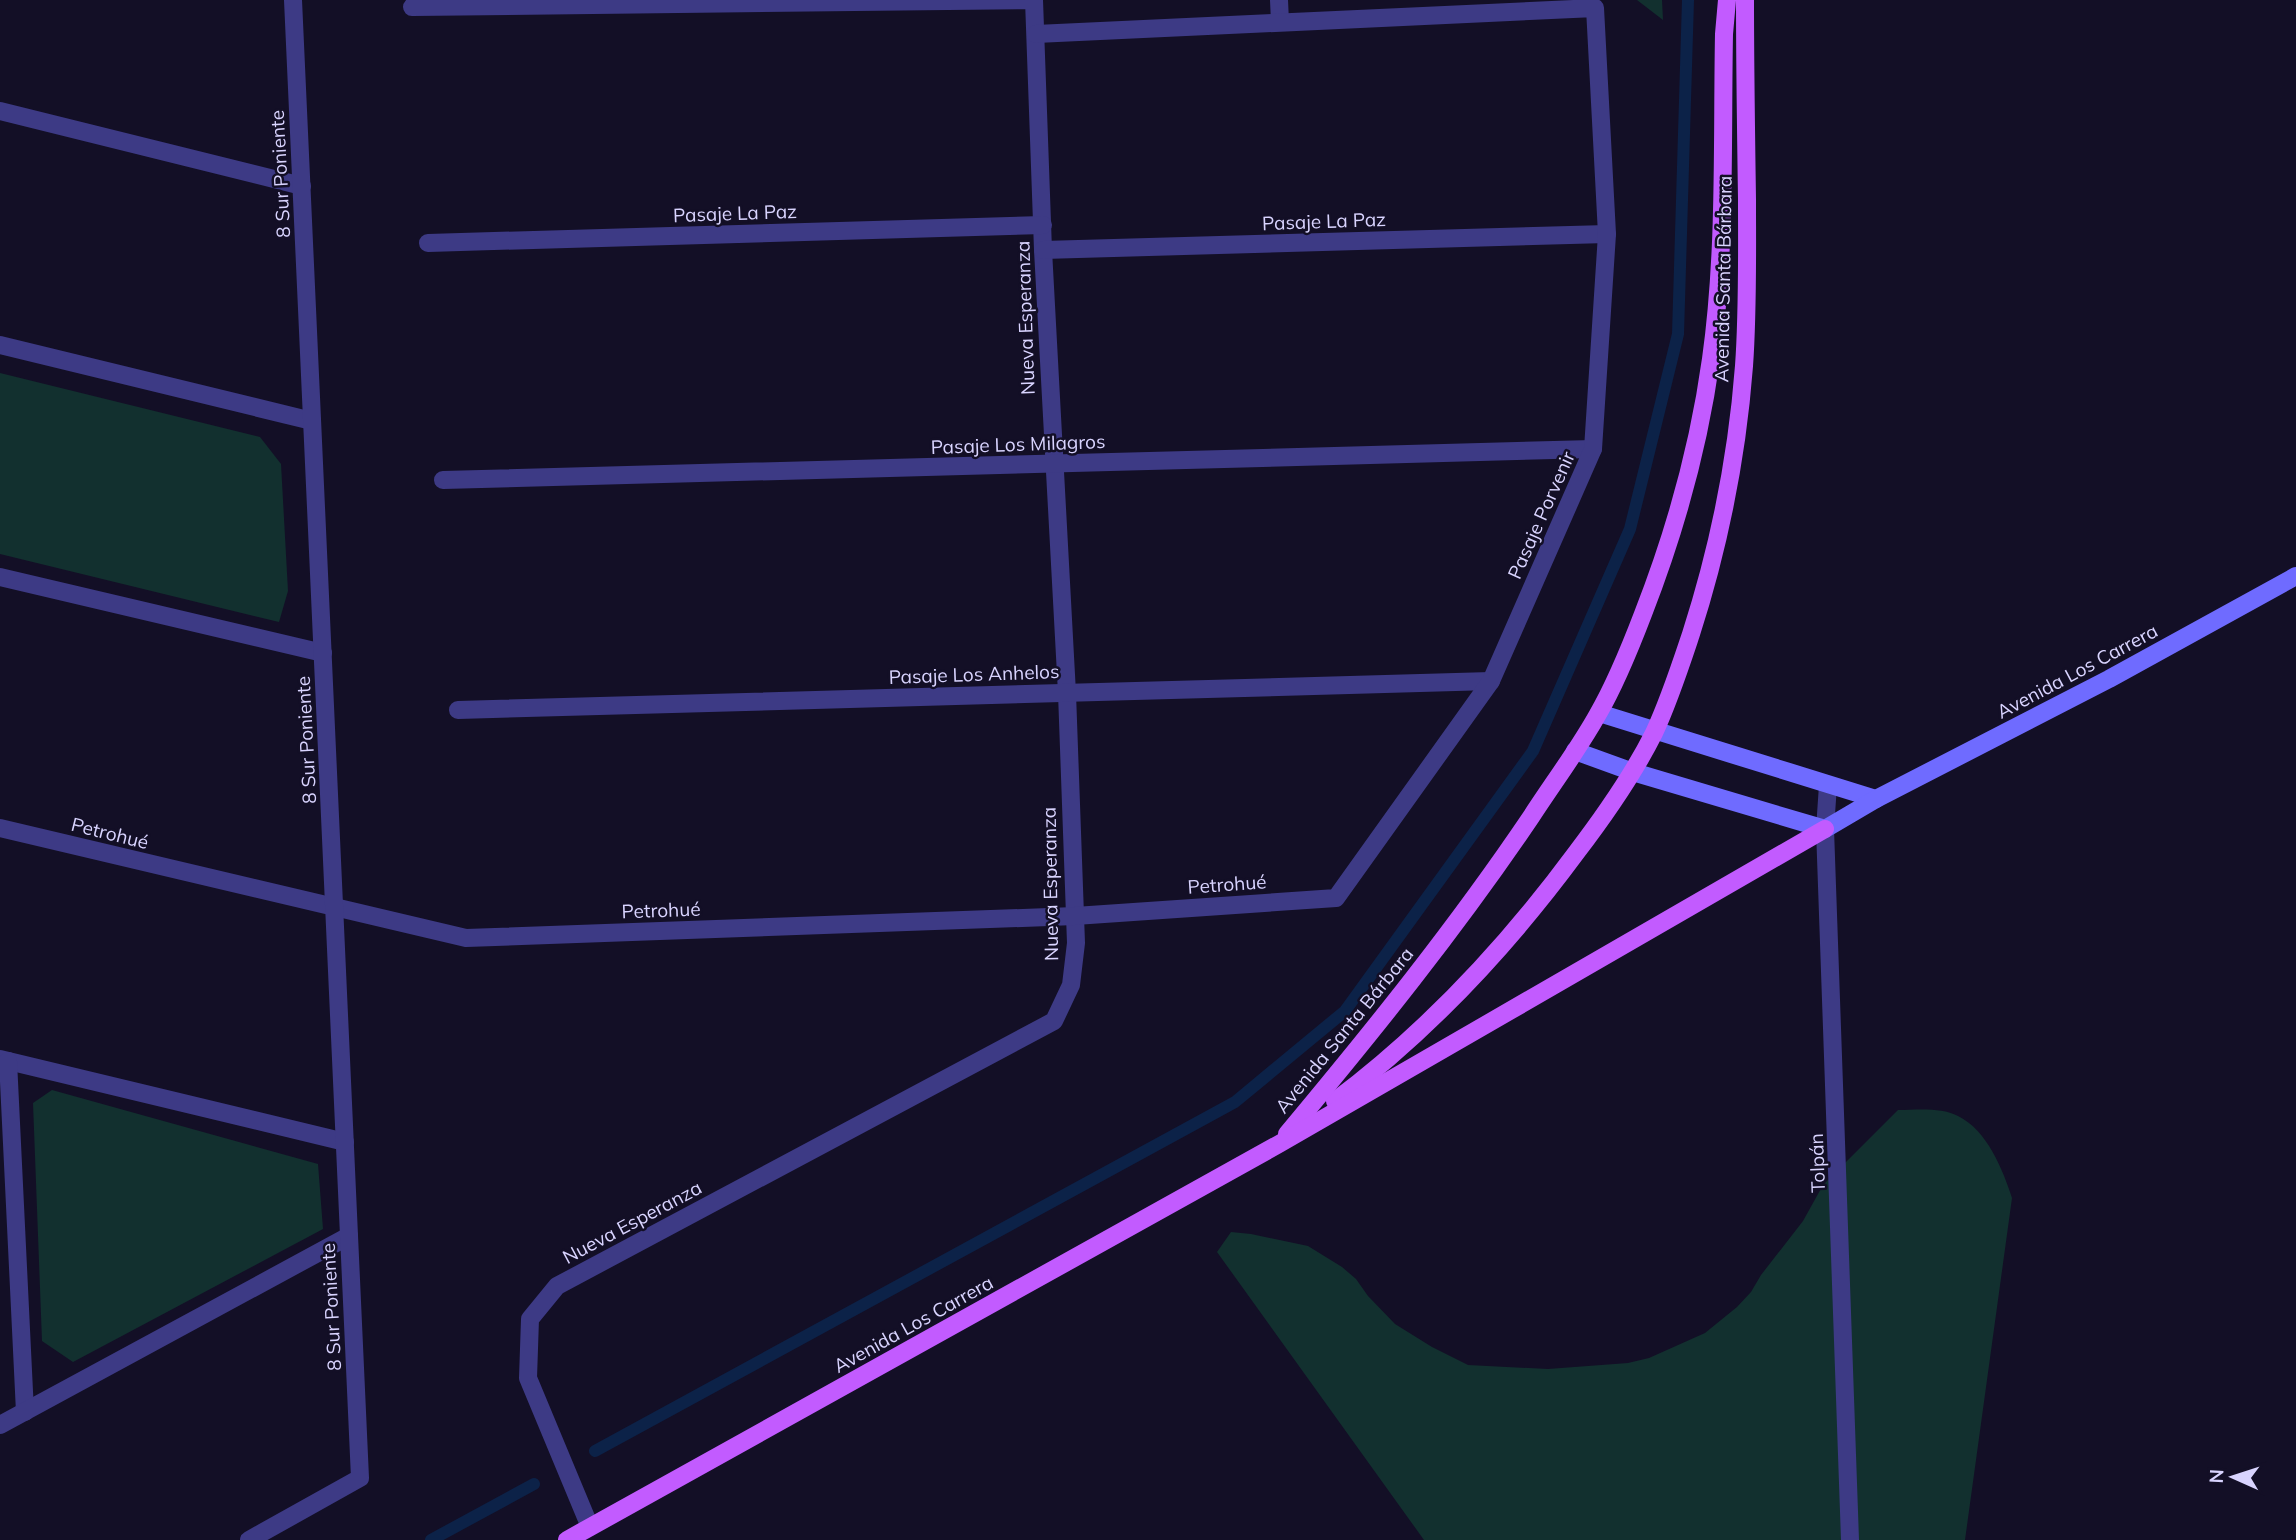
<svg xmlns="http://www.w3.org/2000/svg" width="2296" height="1540" viewBox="0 0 2296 1540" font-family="Mulish,sans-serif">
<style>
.green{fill:#12302f}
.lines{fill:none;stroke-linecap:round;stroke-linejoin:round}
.stream{stroke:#0c2248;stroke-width:12}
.minor{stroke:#3d3a85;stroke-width:18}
.tertiary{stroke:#3d3a85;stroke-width:18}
.secondary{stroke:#6f6bff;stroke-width:18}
.primary{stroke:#c25bff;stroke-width:18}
.labels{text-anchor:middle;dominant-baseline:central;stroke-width:5;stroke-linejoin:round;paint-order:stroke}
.street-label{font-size:19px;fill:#d9d4ff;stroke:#130f26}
</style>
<rect width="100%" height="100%" fill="#130f26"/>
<g class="green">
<path d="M1637,0H1662L1663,20Z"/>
<path d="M0,373L260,437L281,464L288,591L279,622L0,554Z"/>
<path d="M52,1090L318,1164L323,1229L73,1362L42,1341L33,1103Z"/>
<path d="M1898,1110C1917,1110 1941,1107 1958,1116C1987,1130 2003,1170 2012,1198L1965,1540H1424L1217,1252L1231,1232L1251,1234L1308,1246L1342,1267L1356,1279L1368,1296L1395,1324L1432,1347L1468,1365L1548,1369L1628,1363L1649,1358L1705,1333L1737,1307L1751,1292L1761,1275L1803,1221L1823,1185Z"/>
</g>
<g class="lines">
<g class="stream">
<path d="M595,1451L1235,1102L1345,1011L1533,751L1630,529L1678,334L1688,0"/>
<path d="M431,1540L534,1484"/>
</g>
<g class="minor">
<path d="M1279,0L1280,22"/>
<path d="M412,7L1034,0L1043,250L1067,693L1076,943L1071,985L1054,1021L557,1286L530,1319L528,1378L590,1527"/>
<path d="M0,111L302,186"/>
<path d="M428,243L1043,225"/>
<path d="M1043,250L1607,234"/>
<path d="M0,345L312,421"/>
<path d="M443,480L1593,449"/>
<path d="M0,577L323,653"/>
<path d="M458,710L1491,681"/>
<path d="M0,828L466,938L1075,916L1336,898L1491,681L1593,449L1607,234L1595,8L1036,34"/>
<path d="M0,1059L345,1142"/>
<path d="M8,1061L25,1412"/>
<path d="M0,1425L349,1236"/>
<path d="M249,1540L360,1478L293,0"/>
</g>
<path class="tertiary" d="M1828,785L1825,829L1850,1540"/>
<g class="secondary">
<path d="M1599,713L1876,799"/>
<path d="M1575,751L1633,772L1825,829L1876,799L2109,679L2296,576"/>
</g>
<g class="primary">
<path d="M1335,1101C1427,1032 1508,945 1576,853C1605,815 1633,775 1654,733C1669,701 1680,667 1691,634C1719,547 1737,458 1744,366C1748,311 1747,255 1747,199C1746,133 1745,66 1745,0"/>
<path d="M1287,1134C1373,1031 1456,928 1531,817C1553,783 1578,750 1598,714C1616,683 1630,648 1643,614C1675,532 1699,446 1711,359C1726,252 1722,142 1724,34L1727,0"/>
<path d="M567,1540L1279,1144L1825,829"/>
</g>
</g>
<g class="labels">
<g class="street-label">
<text transform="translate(280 174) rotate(-93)">8 Sur Poniente</text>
<text transform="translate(735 213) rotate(-2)">Pasaje La Paz</text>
<text transform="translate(1324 221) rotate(-2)">Pasaje La Paz</text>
<text transform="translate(1723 279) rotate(-89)">Avenida Santa Bárbara</text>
<text transform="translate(1025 318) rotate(-92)">Nueva Esperanza</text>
<text transform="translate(1018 444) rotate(-2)">Pasaje Los Milagros</text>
<text transform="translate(1541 515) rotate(-66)">Pasaje Porvenir</text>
<text transform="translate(2077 671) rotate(-28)">Avenida Los Carrera</text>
<text transform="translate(974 674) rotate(-2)">Pasaje Los Anhelos</text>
<text transform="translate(306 740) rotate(-93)">8 Sur Poniente</text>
<text transform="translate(110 833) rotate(14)">Petrohué</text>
<text transform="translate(1050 884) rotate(-91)">Nueva Esperanza</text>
<text transform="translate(1227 884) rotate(-4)">Petrohué</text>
<text transform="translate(661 910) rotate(-2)">Petrohué</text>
<text transform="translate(1344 1030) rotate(-51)">Avenida Santa Bárbara</text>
<text transform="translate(1817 1163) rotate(-92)">Tolpán</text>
<text transform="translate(632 1222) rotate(-28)">Nueva Esperanza</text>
<text transform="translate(331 1307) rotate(-93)">8 Sur Poniente</text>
<text transform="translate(913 1324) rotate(-29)">Avenida Los Carrera</text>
</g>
</g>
<g transform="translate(2233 1477) rotate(273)" stroke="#130f26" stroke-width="5" paint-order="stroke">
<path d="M0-5L12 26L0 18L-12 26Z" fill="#d9d4ff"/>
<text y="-10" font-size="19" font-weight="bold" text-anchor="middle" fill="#d9d4ff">N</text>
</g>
</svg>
